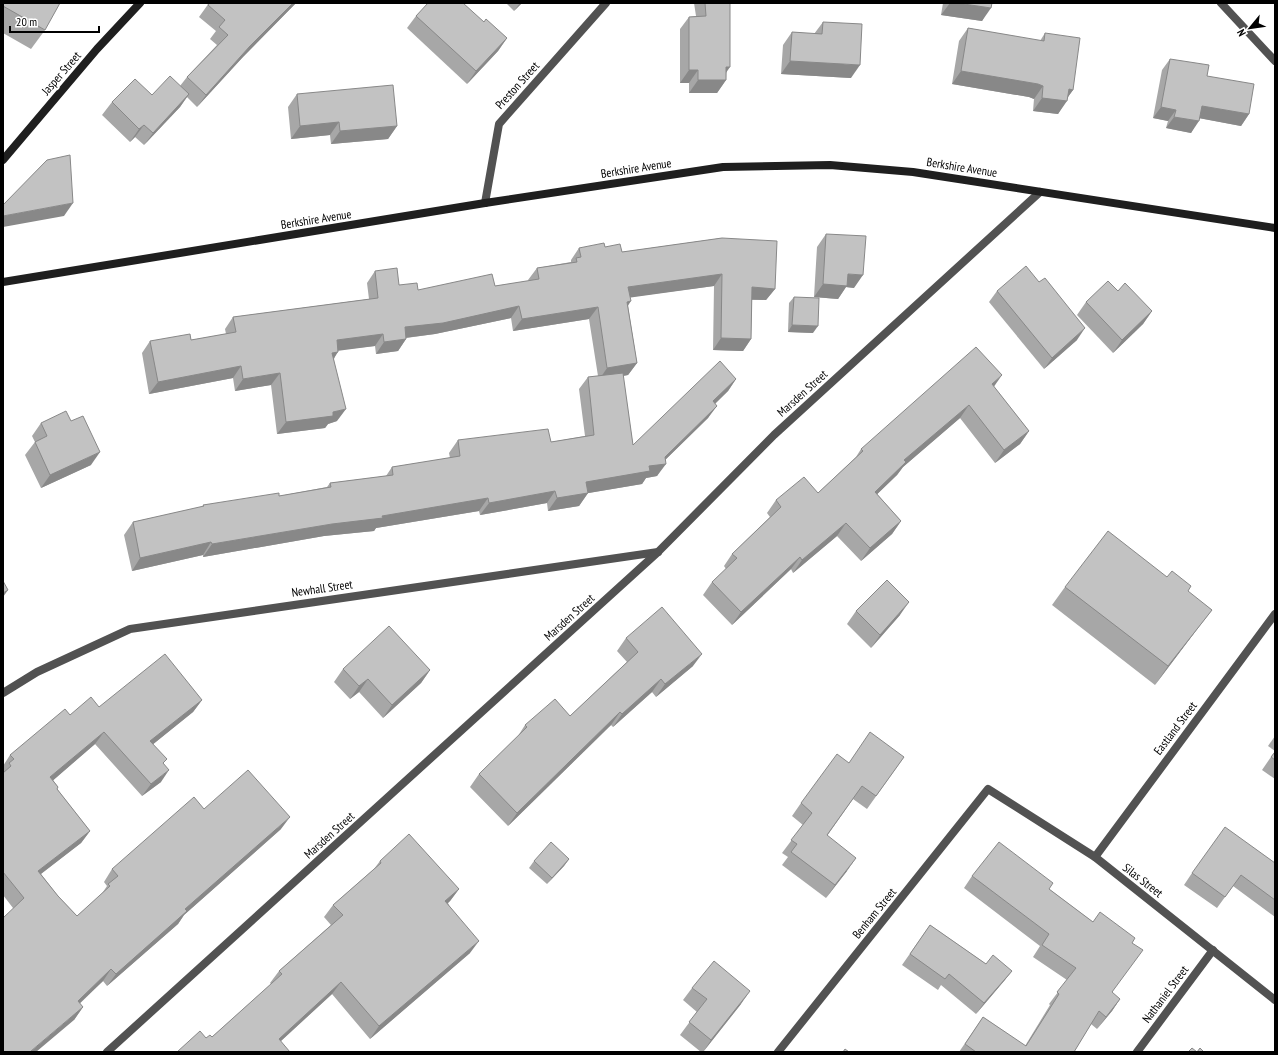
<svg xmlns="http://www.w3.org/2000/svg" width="1278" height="1055" viewBox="0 0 1278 1055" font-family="'PT Sans Narrow',sans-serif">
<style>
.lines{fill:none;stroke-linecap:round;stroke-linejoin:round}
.minor{stroke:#525252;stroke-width:8}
.secondary{stroke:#1f1f1f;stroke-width:8}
.wall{fill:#a7a7a7}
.shaded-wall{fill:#888}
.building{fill:#c2c2c2;stroke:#888}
.labels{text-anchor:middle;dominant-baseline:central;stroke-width:4;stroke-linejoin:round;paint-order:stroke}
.street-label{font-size:12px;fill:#000;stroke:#fff}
</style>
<rect width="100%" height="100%" fill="#fff"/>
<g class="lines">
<g class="minor">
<path d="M1221,3L1275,61"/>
<path d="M485,203L499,124L606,3"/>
<path d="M3,693L37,672L130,629L658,552"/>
<path d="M1095,857L1275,614"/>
<path d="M107,1052L658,552L774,435L1040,192"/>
<path d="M778,1052L988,789L1095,857L1275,1000"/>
<path d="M1137,1052L1213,950"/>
</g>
<g class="secondary">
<path d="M3,160L97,49L140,3"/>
<path d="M3,282L485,203L723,167L830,165L913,172L1275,228"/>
</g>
</g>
<g class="wall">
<path d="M3,3L45,30L31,49L3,33Z"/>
<path d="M209,3H296L242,58L197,107L187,97L180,107L144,145L135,137L130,142L102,115L112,102L152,95L180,86L187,77L217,45L210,39L216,31L199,17Z"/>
<path d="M506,3H522L514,11Z"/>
<path d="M694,3H730L726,80L717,93H689V83H680V29L689,17L696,16Z"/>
<path d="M943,3H992L982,21L941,15Z"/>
<path d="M416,16L484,22L507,38L498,51L467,84L407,28Z"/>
<path d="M823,22L851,78L781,74L783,45L792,32L814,34Z"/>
<path d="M968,28L1040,41L1045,33L1073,90L1068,97L1058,114L1033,111L1034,99L1029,97L952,84L959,41Z"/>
<path d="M1170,59L1207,76L1249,114L1241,126L1199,118L1191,133L1166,128L1168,121L1153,118L1162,70Z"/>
<path d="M297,94L397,126L388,139L331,144L330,135L291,139L288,107Z"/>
<path d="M826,234L854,288L846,287L838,299L814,297L817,247Z"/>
<path d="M722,238L775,289L766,300H752L751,339L743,351L713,350L714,286L630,297L628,306L637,363L628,375L623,376L633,445L736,379L728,391L715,404L708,418L665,460L657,476L646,478L642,484L588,493L579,506L548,511L547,503L480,515L479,511L376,528L374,531L324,536L203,557V555L132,571L124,535L133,522L202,507L203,505L279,496L327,487L330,483L386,476L392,467L450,458L449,453L458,440L551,442L585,436L579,389L588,377L598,376L589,319L513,331L511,318L435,334L406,338V339L398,351L376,354L375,346L338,350L334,359L337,421L328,424L325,428L277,434L271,385L235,391L233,378L149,394L142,353L150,341L191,340L226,334L225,329L233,317L369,299L367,283L375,271L399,285L418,290L495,286L529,281L528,280L537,268L571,262V260L579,248L605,247L622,252Z"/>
<path d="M997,291L1077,340L1044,369L989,302Z"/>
<path d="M1118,291L1152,311L1143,324L1113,353L1077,315L1086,302Z"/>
<path d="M794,297L813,333L788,332L789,303Z"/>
<path d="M994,387L1029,431L1020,444L995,463L960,418L903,467L897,475L877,494L901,521L892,534L861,561L837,536L793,573L791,569L732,625L703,595L712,582L726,569L724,566L732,554L770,517L767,513L776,500L818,493L856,457L861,449Z"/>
<path d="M41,423L91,465L41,488L25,455L35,442L32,436Z"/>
<path d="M1167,577L1212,610L1198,628L1155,685L1052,605L1065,587Z"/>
<path d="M856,611L900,615L871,648L847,624Z"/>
<path d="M626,638L693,666L656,697L652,692L613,727L611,725L508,826L470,787L479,774L518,736L525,725L570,716L627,662L617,651Z"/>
<path d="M343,669L430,670L421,683L383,718L359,692L350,699L334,682Z"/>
<path d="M202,700L193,712L153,744L161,782L142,796L95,744L53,780L58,787L57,789L90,831L81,843L41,874L58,896L77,916L101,895L107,886L104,882L112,869L204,809L281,829L184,915L178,924L107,986L103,981L79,1003L83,1007L74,1020L13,908L3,895V771L4,770L3,769V766L10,755L70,715L99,707Z"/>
<path d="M1275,736V751L1268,746Z"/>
<path d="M1275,751V779L1262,770Z"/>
<path d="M904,757L867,809L853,799L827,836L847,871L826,898L782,865L788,857L782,853L803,825L792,816L801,803L849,763Z"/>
<path d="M569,859L564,866L547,884L529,868L534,861Z"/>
<path d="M380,861L459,889L450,901L448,903L470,953L370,1039L332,994L281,1041L206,1038L212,1037L271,984L270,983L279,971L331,925L324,917L333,905L374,869Z"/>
<path d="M1275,863V917L1233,886L1217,908L1184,885L1192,873Z"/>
<path d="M972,876L1049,889L1093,922L1132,943L1112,993L1120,999L1112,1011L1097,1029L1091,1024L1074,1052H959L983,1017L1025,1046L1050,1005L1049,1004L1067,980L1033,957L1040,946L964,888Z"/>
<path d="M930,925L986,964L1012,971L1004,981L976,1014L941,985L938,990L902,965Z"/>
<path d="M692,988L741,1004L703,1052H701L680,1035L697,1012L683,1000Z"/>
</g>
<g class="shaded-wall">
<path d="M293,3H296L242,58L197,107L206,95L250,46Z"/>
<path d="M520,3H522L514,11Z"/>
<path d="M950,3H957L991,8L982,21L941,15Z"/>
<path d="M507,38L498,51L467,84L476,71Z"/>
<path d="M790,61L860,65L851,78L781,74Z"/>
<path d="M726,67H730L721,80Z"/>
<path d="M689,70H698L689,83H680Z"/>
<path d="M961,71L1038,84L1043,86L1034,99L1029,97L952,84Z"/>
<path d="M698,80H726L717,93H689Z"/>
<path d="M1069,89L1073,90L1065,101H1067L1058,114L1033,111L1042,98Z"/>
<path d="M189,94L180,107L144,145L153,133Z"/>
<path d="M1202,106L1249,114L1241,126L1193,117Z"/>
<path d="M1161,107L1176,110L1168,121L1153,118Z"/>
<path d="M1174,117L1199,121L1191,133L1166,128Z"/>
<path d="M339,122L330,135L291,139L300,126Z"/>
<path d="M144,125L135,137L130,142L139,129Z"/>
<path d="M397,126L388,139L331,144L340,131Z"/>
<path d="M73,203L64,216L3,227V216Z"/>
<path d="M722,274L714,286L620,299L628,287Z"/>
<path d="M848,274L863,275L854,288L846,287L838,299L814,297L823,284Z"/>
<path d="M752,287L775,289L766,300L743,299Z"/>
<path d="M631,301L623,313L627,302Z"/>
<path d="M519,306L511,318L435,334L396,339L405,327Z"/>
<path d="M598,307L589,319L513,331L522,319Z"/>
<path d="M1152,311L1143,324L1113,353L1122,340Z"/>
<path d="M792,325L818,326L813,333L788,332Z"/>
<path d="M1085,328L1077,340L1044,369L1052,358Z"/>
<path d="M383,334L375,346L329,352L337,340Z"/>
<path d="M721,338L751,339L743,351L713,350Z"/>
<path d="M406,339L398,351L376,354L384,342Z"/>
<path d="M338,352L330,364L332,353Z"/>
<path d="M637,363L628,375L599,380L607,368Z"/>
<path d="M241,366L233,378L149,394L158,382Z"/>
<path d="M280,373L271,385L235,391L243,379Z"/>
<path d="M1002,375L993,388L992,384Z"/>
<path d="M736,379L728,391L704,414L713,401Z"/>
<path d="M969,405L960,418L903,467L897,475L866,505L875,492L904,460Z"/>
<path d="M717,406L708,418L661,464H666L657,476L646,478L642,484L577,495L586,482L649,466L665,457Z"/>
<path d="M346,409L337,421L328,424L325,428L277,434L286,422Z"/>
<path d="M1029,431L1020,444L995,463L1004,450Z"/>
<path d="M100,452L91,465L41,488L50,475Z"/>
<path d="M555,491L547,503L480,515L489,503Z"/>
<path d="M588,493L579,506L548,511L557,498Z"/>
<path d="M488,498L479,511L376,528L374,531L324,536L203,557L212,544Z"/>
<path d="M901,521L892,534L861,561L870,548Z"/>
<path d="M846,523L837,536L793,573L802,560Z"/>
<path d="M211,542L203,555L132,571L140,558Z"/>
<path d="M800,557L791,569L732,625L741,612Z"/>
<path d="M8,590L3,597V593Z"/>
<path d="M909,602L900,615L871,648L880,635Z"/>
<path d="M1212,610L1198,628L1155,685L1168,666Z"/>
<path d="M702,654L693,666L656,697L665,684Z"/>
<path d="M430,670L421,683L383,718L392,705Z"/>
<path d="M368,679L359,692L350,699L359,686Z"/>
<path d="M661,679L652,692L613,727L622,714Z"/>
<path d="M202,700L193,712L141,754L150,741Z"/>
<path d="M620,712L611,725L508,826L517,813Z"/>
<path d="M104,732L95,744L42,790L50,777Z"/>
<path d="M169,770L161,782L142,796L151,784Z"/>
<path d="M290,817L281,829L184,915L178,924L107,986L116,974L185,909Z"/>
<path d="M90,831L81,843L29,883L38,871Z"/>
<path d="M856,858L847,871L826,898L835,885Z"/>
<path d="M569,859L564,866L547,884L552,878Z"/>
<path d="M459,889L450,901L437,913L445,901Z"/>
<path d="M479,941L470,953L370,1039L379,1026Z"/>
<path d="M111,969L103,981L69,1014L78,1001Z"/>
<path d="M1012,971L1004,981L976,1014L984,1003Z"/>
<path d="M341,982L332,994L270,1051L279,1039Z"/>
<path d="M750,991L741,1004L703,1052L711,1040Z"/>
<path d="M1120,999L1112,1011L1097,1029L1106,1017Z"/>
<path d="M83,1007L74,1020L36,1052H30Z"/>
</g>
<g class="building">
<path d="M3,3H60L45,30L3,6Z"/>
<path d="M209,3H293L250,46L206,95L187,77L228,35L219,27L225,20L208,5Z"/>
<path d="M428,3H463L484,22L486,19L507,38L476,71L416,16Z"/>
<path d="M705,3H730V67H726V80H698V70H689V17L706,16Z"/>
<path d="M957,3H992L991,8Z"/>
<path d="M823,22L862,24L860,65L790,61L792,32L822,34Z"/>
<path d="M968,28L1044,41L1045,33L1080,38L1073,90L1069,89L1067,101L1042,98L1043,86L1038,84L961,71Z"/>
<path d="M1170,59L1209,65L1207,76L1254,84L1249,114L1202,106L1199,121L1174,117L1176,110L1161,107Z"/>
<path d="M170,76L189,94L153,133L144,125L139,129L112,102L135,79L152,95Z"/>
<path d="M393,85L397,126L340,131L339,122L300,126L297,94Z"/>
<path d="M70,155L73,203L3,216V205L47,160Z"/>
<path d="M826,234L866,236L863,275L848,274L847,286L823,284Z"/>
<path d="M722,238L777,241L775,289L752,287L751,339L721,338L722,274L628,287L631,301L627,302L637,363L607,368L598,307L522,319L519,306L443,323L405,327L406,339L384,342L383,334L337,340L338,352L332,353L346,409L333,412V416L286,422L280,373L243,379L241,366L158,382L150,341L190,334L191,340L236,332L233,317L378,298L375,271L397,268L399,285L417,283L418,290L492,274L495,286L539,279L537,268L577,262L576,258L581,257L579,248L604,243L605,247L620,244L622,252Z"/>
<path d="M1026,266L1039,282L1045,278L1085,328L1052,358L997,291Z"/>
<path d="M1108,281L1118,291L1125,283L1152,311L1122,340L1086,302Z"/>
<path d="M794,297L819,298L818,326L792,325Z"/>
<path d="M976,347L1002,375L992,384L1029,431L1004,450L969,405L904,460L906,462L875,492L901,521L870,548L846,523L802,560L800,557L741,612L712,582L737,558L732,554L781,507L776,500L804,477L818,493L863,451L861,449Z"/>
<path d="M720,361L736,379L713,401L717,406L665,457L666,464L649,466L650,471L586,482L588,493L557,498L555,491L489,503L488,498L382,516L383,518L332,524L212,544L211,542L140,558L133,522L204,506L203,505L279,493V496L331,487L330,483L393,475L392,467L460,456L458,440L548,429L551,442L594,435L588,377L623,373L633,445Z"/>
<path d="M66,411L71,421L83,416L100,452L50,475L35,442L47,436L41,423Z"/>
<path d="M1108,531L1167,577L1172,571L1191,586L1188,591L1212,610L1168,666L1065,587Z"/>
<path d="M887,580L909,602L880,635L856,611Z"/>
<path d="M3,581L8,590L3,593Z"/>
<path d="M662,607L702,654L665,684L661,679L622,714L620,712L517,813L479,774L527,727L525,725L555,699L570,716L638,652L626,638Z"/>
<path d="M389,626L430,670L392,705L368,679L359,686L343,669Z"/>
<path d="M165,654L202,700L150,741L167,759L163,763L169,770L151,784L104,732L50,777L58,787L57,789L90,831L38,871L58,896L77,916L110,886L108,884L118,876L112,869L194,797L204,809L248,770L290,817L185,909L187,911L116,974L111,969L78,1001L83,1007L31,1051L32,1052H3V918L24,898L3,872V773L11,766L9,763L14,759L10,755L65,709L70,715L91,697L99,707Z"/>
<path d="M870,732L904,757L876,796L862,786L827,835L856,858L835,885L791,852L797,844L791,840L812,813L801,803L837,754L849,763Z"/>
<path d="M1275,752V760L1271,757Z"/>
<path d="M1225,827L1275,863V900L1241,875L1225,897L1192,873Z"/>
<path d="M409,834L459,889L445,901L479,941L379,1026L341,982L279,1039L290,1052H177L200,1031L206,1038L210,1035L212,1037L282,974L279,971L343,915L333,905L381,863L380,861Z"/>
<path d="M551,842L569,859L552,878L534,861Z"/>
<path d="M999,842L1053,883L1049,889L1093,922L1100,912L1135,938L1132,943L1143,950L1112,992L1120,999L1106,1017L1099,1011L1074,1052H976L965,1044L983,1017L1026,1046L1059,994L1057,992L1076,968L1042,945L1049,934L972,876Z"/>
<path d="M930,925L986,964L993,955L1012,971L984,1003L949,974L945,979L910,954Z"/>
<path d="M714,961L750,991L711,1040L689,1022L707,999L692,988Z"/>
<path d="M1192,1048L1197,1052L1200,1048L1204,1052H1188Z"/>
<path d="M845,1049L849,1052H843Z"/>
</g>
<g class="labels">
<g class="street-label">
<text transform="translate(61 73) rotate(-49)">Jasper Street</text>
<text transform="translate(517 85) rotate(-48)">Preston Street</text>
<text transform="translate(962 167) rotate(9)">Berkshire Avenue</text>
<text transform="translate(636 168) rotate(-9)">Berkshire Avenue</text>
<text transform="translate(316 219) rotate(-9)">Berkshire Avenue</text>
<text transform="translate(802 393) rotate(-42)">Marsden Street</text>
<text transform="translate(322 588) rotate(-8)">Newhall Street</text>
<text transform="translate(569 617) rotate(-42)">Marsden Street</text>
<text transform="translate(1175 728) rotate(-53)">Eastland Street</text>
<text transform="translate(329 835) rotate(-42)">Marsden Street</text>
<text transform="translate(1143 880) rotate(38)">Silas Street</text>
<text transform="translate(874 913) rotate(-51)">Benham Street</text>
<text transform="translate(1165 994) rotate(-53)">Nathaniel Street</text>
</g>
</g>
<rect width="1278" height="1055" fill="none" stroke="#000000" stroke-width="8"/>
<g transform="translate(1250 28) rotate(241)" stroke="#ffffff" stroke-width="3" paint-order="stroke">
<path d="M0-3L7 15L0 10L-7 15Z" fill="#000000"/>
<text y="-6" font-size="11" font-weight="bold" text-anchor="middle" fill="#000000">N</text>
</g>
<path d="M10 26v6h89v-6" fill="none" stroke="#000000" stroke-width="2"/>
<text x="16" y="26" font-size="12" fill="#000000" stroke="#ffffff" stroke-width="3" paint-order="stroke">20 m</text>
</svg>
